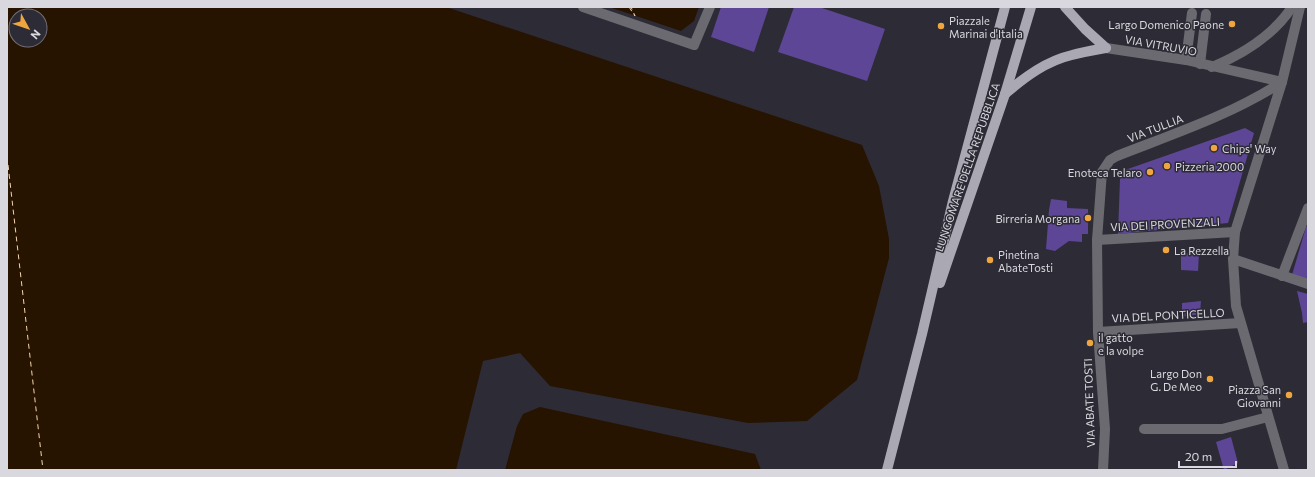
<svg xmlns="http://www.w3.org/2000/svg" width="1315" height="477" viewBox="0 0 1315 477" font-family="Commissioner,sans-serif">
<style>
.water{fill:#271400;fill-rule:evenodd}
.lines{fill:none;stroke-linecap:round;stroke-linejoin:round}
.ferry{stroke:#f6d5ae;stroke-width:1;stroke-dasharray:5 4;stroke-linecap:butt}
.building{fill:#5d4696}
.minor{stroke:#6b6a70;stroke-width:10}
.major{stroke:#a9a8b3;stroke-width:10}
.poi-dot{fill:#f0a63f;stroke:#2d2b35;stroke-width:1.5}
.labels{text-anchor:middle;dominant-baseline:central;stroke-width:3;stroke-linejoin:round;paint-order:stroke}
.poi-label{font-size:11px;fill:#d9d8de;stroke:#2d2b35;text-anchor:start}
.street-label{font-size:11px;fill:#d9d8de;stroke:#2d2b35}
</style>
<rect width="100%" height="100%" fill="#2d2b35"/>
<g class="water">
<path d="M7,7H446L862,145L879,186L889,239V258L857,380L807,421L748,423L550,386L520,353L483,361L456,470H7ZM16,16H40V40H16Z"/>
<path d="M609,7H699L694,21L681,31Z"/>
<path d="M540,407L755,454L761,470H505L517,426L523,414Z"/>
</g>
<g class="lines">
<g class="ferry">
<path d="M629,7L635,16L631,7"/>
<path d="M7,156L43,470"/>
</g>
</g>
<g class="building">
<path d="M721,7H769L754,52L711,37Z"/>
<path d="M794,7H819L885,29L867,81L778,52Z"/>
<path d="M1245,128L1254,133L1228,223L1118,234L1120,179L1125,170Z"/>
<path d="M1051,199L1067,201V208L1088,209V234H1082V242L1069,241L1055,251L1046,249L1049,210Z"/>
<path d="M1306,227H1308V280L1292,275Z"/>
<path d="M1181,253L1199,254L1198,271L1181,270Z"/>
<path d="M1297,291L1308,294V322L1303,323L1302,313Z"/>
<path d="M1201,301L1200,314L1182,317V303Z"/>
<path d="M1231,437L1238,463L1224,470L1216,442Z"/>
</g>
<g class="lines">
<g class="minor">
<path d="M583,7L694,45L710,7"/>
<path d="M1106,48L1186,60L1282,82"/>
<path d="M1186,60L1192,13"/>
<path d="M1200,64L1206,14"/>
<path d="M1212,67C1243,54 1273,36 1292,7"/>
<path d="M1097,240L1235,232"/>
<path d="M1233,259L1308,284"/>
<path d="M1282,276L1308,208"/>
<path d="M1098,332L1240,323"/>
<path d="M1144,429H1222L1268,417"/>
<path d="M1103,470L1105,429L1098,332L1097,240L1102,172L1110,160L1117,156C1173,134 1231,115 1282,82"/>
<path d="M1284,470L1236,306L1233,259L1235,232L1282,82L1300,7"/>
</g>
<g class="major">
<path d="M1065,7L1085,29L1106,48"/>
<path d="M1005,94C1025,77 1046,61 1072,55C1083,52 1095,50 1106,48"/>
<path d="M940,283L1005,94L1031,7"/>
<path d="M887,470L922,334L953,201L1005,7"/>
</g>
</g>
<g class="poi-dot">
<circle cx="1232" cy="24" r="4"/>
<circle cx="941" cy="26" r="4"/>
<circle cx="1214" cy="148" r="4"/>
<circle cx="1167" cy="166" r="4"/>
<circle cx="1150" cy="172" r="4"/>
<circle cx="1088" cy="218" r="4"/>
<circle cx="1166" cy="250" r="4"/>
<circle cx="990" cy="260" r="4"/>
<circle cx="1090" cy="343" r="4"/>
<circle cx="1210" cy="379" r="4"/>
<circle cx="1289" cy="395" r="4"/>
</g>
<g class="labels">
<g class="poi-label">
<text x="949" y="20">Piazzale<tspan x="949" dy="13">Marinai d'Italia</tspan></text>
<text x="1224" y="24" text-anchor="end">Largo Domenico Paone</text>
<text x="1222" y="148">Chips' Way</text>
<text x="1175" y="166">Pizzeria 2000</text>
<text x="1142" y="172" text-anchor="end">Enoteca Telaro</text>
<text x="1080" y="218" text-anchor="end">Birreria Morgana</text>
<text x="1174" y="250">La Rezzella</text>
<text x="998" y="254">Pinetina<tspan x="998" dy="13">AbateTosti</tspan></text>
<text x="1098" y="337">il gatto<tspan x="1098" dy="13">e la volpe</tspan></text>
<text x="1202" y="373" text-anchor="end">Largo Don<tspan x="1202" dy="13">G. De Meo</tspan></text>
<text x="1281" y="389" text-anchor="end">Piazza San<tspan x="1281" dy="13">Giovanni</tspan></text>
</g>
<g class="street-label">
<text transform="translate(1161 45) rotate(10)">VIA VITRUVIO</text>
<text transform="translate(1155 128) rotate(-21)">VIA TULLIA</text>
<text transform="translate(967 167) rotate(-71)">LUNGOMARE DELLA REPUBBLICA</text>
<text transform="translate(1165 224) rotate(-3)">VIA DEI PROVENZALI</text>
<text transform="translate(1168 315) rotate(-3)">VIA DEL PONTICELLO</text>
<text transform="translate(1089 403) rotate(-92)">VIA ABATE TOSTI</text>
</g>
</g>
<rect width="1315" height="477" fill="none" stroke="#d9d8de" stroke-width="16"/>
<g transform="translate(28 28) rotate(130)"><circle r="19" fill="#2d2b35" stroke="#727079"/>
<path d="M0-3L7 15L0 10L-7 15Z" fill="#f0a63f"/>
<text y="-6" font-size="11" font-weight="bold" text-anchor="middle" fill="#d9d8de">N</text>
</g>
<path d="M1179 461v6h57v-6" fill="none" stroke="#d9d8de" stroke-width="2"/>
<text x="1185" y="461" font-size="12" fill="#d9d8de" stroke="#2d2b35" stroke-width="3" paint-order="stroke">20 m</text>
</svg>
